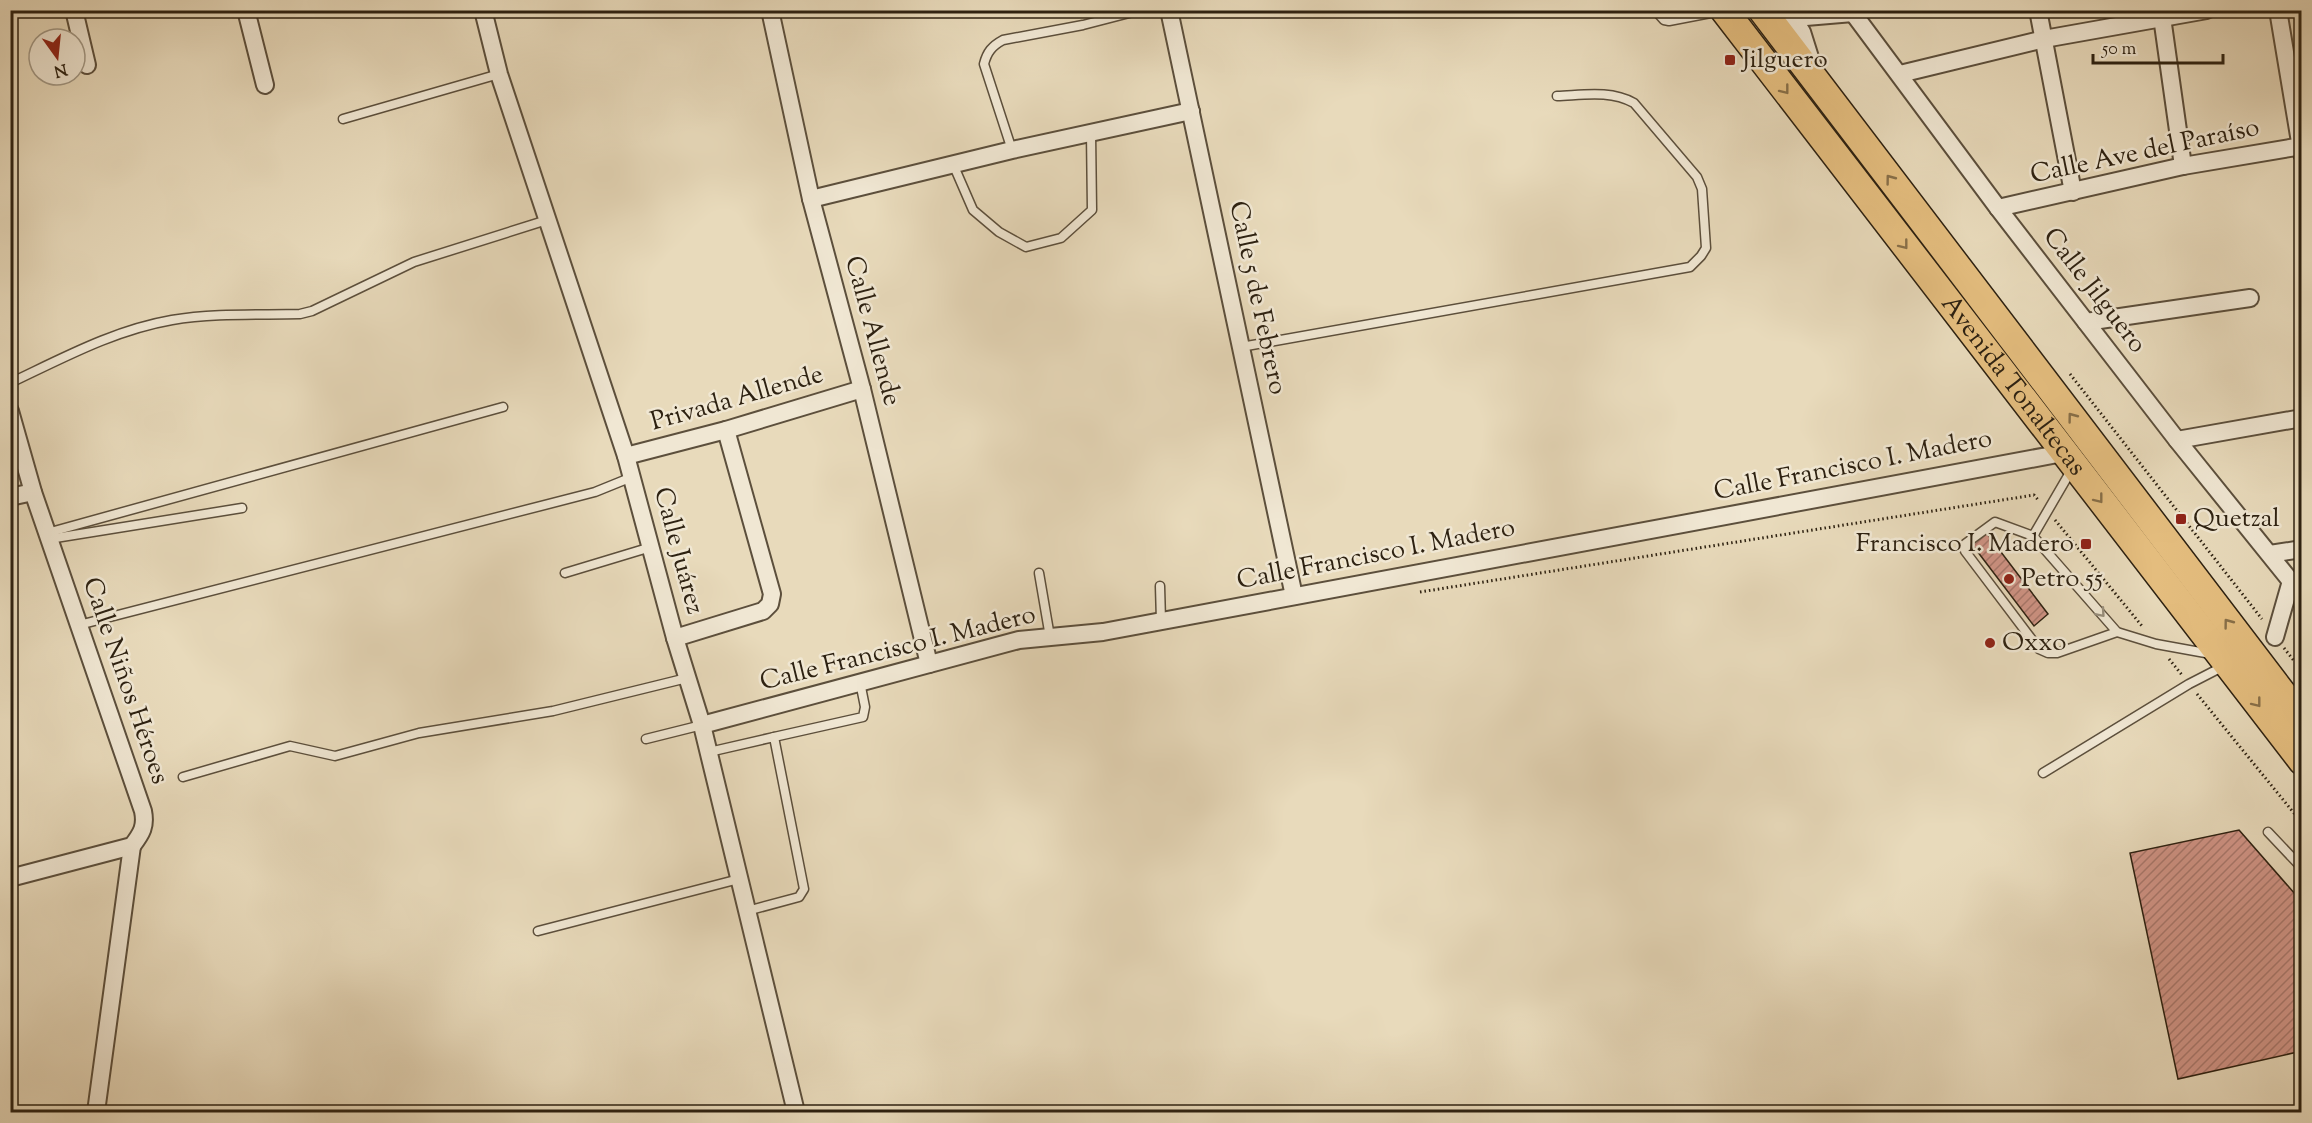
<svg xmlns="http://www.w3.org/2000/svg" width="2312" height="1123" viewBox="0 0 2312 1123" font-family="'Sorts Mill Goudy',serif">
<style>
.building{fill:url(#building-hatch);stroke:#2d2111;stroke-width:1.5}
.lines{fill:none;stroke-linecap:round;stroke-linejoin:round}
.service-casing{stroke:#5c4f3c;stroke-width:11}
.minor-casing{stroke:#5c4f3c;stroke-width:20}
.primary-casing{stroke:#2d2111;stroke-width:30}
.path{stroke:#2d2111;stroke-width:3;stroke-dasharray:1.5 3;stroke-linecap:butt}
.service{stroke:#f0e7d3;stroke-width:8}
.minor{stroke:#f0e7d3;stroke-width:16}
.primary{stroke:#e4bd7e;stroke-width:27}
.oneway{stroke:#886f48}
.oneway2{stroke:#988e7c}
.poi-dot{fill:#8f2418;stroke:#f0e7d3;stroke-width:2}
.labels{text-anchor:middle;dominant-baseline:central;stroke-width:5;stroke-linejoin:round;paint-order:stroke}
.poi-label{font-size:26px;fill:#2d2111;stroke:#f0e7d3;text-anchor:start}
.street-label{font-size:26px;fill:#2d2111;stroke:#f0e7d3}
</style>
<defs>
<pattern id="building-hatch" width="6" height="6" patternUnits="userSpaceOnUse" patternTransform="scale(1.5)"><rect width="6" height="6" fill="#d09486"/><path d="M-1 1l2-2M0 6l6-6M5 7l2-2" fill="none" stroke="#a9786c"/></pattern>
</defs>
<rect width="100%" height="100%" fill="#e8dabb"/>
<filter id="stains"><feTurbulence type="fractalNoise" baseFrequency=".00333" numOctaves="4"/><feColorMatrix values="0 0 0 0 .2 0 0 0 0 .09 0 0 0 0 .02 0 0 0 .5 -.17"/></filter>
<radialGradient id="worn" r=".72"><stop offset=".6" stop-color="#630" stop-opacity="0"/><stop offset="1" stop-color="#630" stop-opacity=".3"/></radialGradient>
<g class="building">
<path d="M1985,531L2048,614L2034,626L1971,543Z"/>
<path d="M2239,830L2302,902V1051L2178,1079L2130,853Z"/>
</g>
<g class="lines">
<g class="service-casing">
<g id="service">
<path d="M1655,10L1664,20L1669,21L1721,11"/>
<path d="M343,119L499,74"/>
<path d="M1012,150L984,64C987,52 992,46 1003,40L1083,25L1141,10"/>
<path d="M953,164L973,210L999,232L1026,247L1061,238L1092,210L1091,133"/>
<path d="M1241,347L1690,267L1701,256L1706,248L1702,189L1697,177L1634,103C1610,90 1584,95 1557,96"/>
<path d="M10,383C63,358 114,330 172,320C213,313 258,315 300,314L312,311L414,262L547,220"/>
<path d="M2072,469L2033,536L2117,632L2156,644L2211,654"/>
<path d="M47,533L503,407"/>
<path d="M2033,536L1995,522L1965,544V551L2039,649L2048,653H2057L2117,632"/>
<path d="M49,539L242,508"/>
<path d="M565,573L651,547"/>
<path d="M1039,573L1050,637"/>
<path d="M1160,586L1161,621"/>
<path d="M79,625L595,492L632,477"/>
<path d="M774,737L863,717L865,707L860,682"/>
<path d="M646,739L702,725"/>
<path d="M709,752L774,737L804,889L799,897L747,911"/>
<path d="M2043,773L2189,684L2224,666"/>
<path d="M183,777L290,746L335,756L419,733L553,711L687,678"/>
<path d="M2268,832L2302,868"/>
<path d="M538,931L739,879"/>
</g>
</g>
<g class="minor-casing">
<g id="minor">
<path d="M74,10L87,65"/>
<path d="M246,10L265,85"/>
<path d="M483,10L499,74L626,456L675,638L702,725L796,1112"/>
<path d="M770,10L811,199L862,389L929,664"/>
<path d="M1169,10L1294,596"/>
<path d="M1788,10L1802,32L1813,67"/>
<path d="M2038,10L2073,192"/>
<path d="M2161,10L2183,166"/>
<path d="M2278,10L2302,154"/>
<path d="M1853,13L1998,208L2177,440L2302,595"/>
<path d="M1794,18L1853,13L1855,10"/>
<path d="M1900,74L2044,39L2207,10"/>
<path d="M811,199L1012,150L1191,111"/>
<path d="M1998,208L2183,166L2302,146"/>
<path d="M2086,322L2250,298"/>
<path d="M10,411L33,492L143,811C146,826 142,833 132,846L10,878"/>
<path d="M2177,440L2302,418"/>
<path d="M626,456L726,430L862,389"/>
<path d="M10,497L33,492"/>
<path d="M2270,554L2302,549"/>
<path d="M2275,637L2291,581"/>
<path d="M675,638L763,611L770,604L772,594L726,430"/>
<path d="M702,725L1019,640L1103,632L2063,453"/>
<path d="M96,1112L132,846"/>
</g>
</g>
<g class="primary-casing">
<g id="primary">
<path id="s1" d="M1724,10L2302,761"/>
<path d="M1762,10L2302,719"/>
</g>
</g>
<g class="path">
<path d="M2070,374L2262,619"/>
<path d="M2055,520L2142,626"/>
<path d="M1420,592L2034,495L2039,501"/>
<path d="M2284,648L2302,671"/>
<path d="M2169,659L2182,675"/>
<path d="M2197,694L2302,823"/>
</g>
<use href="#service" class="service"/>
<use href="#minor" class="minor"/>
<use href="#primary" class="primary"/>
</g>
<defs><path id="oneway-chevron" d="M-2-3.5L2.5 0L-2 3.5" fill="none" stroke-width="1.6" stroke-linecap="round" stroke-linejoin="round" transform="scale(1.5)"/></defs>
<g class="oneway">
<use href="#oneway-chevron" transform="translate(1785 90) rotate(52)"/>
<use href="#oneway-chevron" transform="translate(1890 179) rotate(-127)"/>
<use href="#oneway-chevron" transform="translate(1904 245) rotate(52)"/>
<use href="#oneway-chevron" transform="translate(2072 417) rotate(-127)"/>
<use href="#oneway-chevron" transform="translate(2099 499) rotate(52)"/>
<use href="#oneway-chevron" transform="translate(2228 623) rotate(-127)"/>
<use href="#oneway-chevron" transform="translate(2257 703) rotate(52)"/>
</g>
<use class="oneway2" href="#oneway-chevron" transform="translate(2101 613) rotate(49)"/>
<g class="poi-dot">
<rect x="1724" y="54" width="12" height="12" rx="3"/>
<rect x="2175" y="513" width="12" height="12" rx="3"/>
<rect x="2080" y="538" width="12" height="12" rx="3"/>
<circle cx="2009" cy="579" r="6"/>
<circle cx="1990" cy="643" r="6"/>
</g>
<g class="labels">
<g class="poi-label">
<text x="1742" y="60">Jilguero</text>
<text x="2193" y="519">Quetzal</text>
<text x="2074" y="544" text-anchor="end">Francisco I. Madero</text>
<text x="2021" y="579">Petro 55</text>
<text x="2002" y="643">Oxxo</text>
</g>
<g class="street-label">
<text transform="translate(2145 152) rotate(-12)">Calle Ave del Paraíso</text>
<text transform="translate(2094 291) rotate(52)">Calle Jilguero</text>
<text transform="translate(1257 298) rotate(78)">Calle 5 de Febrero</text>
<text transform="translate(872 331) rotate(75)">Calle Allende</text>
<text stroke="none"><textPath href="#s1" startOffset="474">Avenida Tonaltecas</textPath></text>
<text transform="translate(737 399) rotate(-16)">Privada Allende</text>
<text transform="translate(1853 466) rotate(-11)">Calle Francisco I. Madero</text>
<text transform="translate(678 551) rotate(75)">Calle Juárez</text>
<text transform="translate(1376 555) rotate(-11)">Calle Francisco I. Madero</text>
<text transform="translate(898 649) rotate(-14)">Calle Francisco I. Madero</text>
<text transform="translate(125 681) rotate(71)">Calle Niños Héroes</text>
</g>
</g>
<rect width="2312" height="1123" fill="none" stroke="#e8dabb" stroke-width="36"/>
<rect x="12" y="12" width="2288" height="1099" fill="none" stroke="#2d2111" stroke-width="3"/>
<rect x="18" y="18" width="2276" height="1087" fill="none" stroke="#2d2111" stroke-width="1.5"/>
<g transform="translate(57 57) rotate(165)"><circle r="28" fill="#f0e7d3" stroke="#a29885" stroke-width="1.5"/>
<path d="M0-4.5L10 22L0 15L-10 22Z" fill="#8f2418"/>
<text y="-9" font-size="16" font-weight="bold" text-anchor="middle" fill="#2d2111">N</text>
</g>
<path d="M2093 54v9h130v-9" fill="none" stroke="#2d2111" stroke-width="3"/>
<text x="2102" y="54" font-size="18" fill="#2d2111" stroke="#f0e7d3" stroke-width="4.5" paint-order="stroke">50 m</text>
<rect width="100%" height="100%" filter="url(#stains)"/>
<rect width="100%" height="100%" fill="url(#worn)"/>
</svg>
